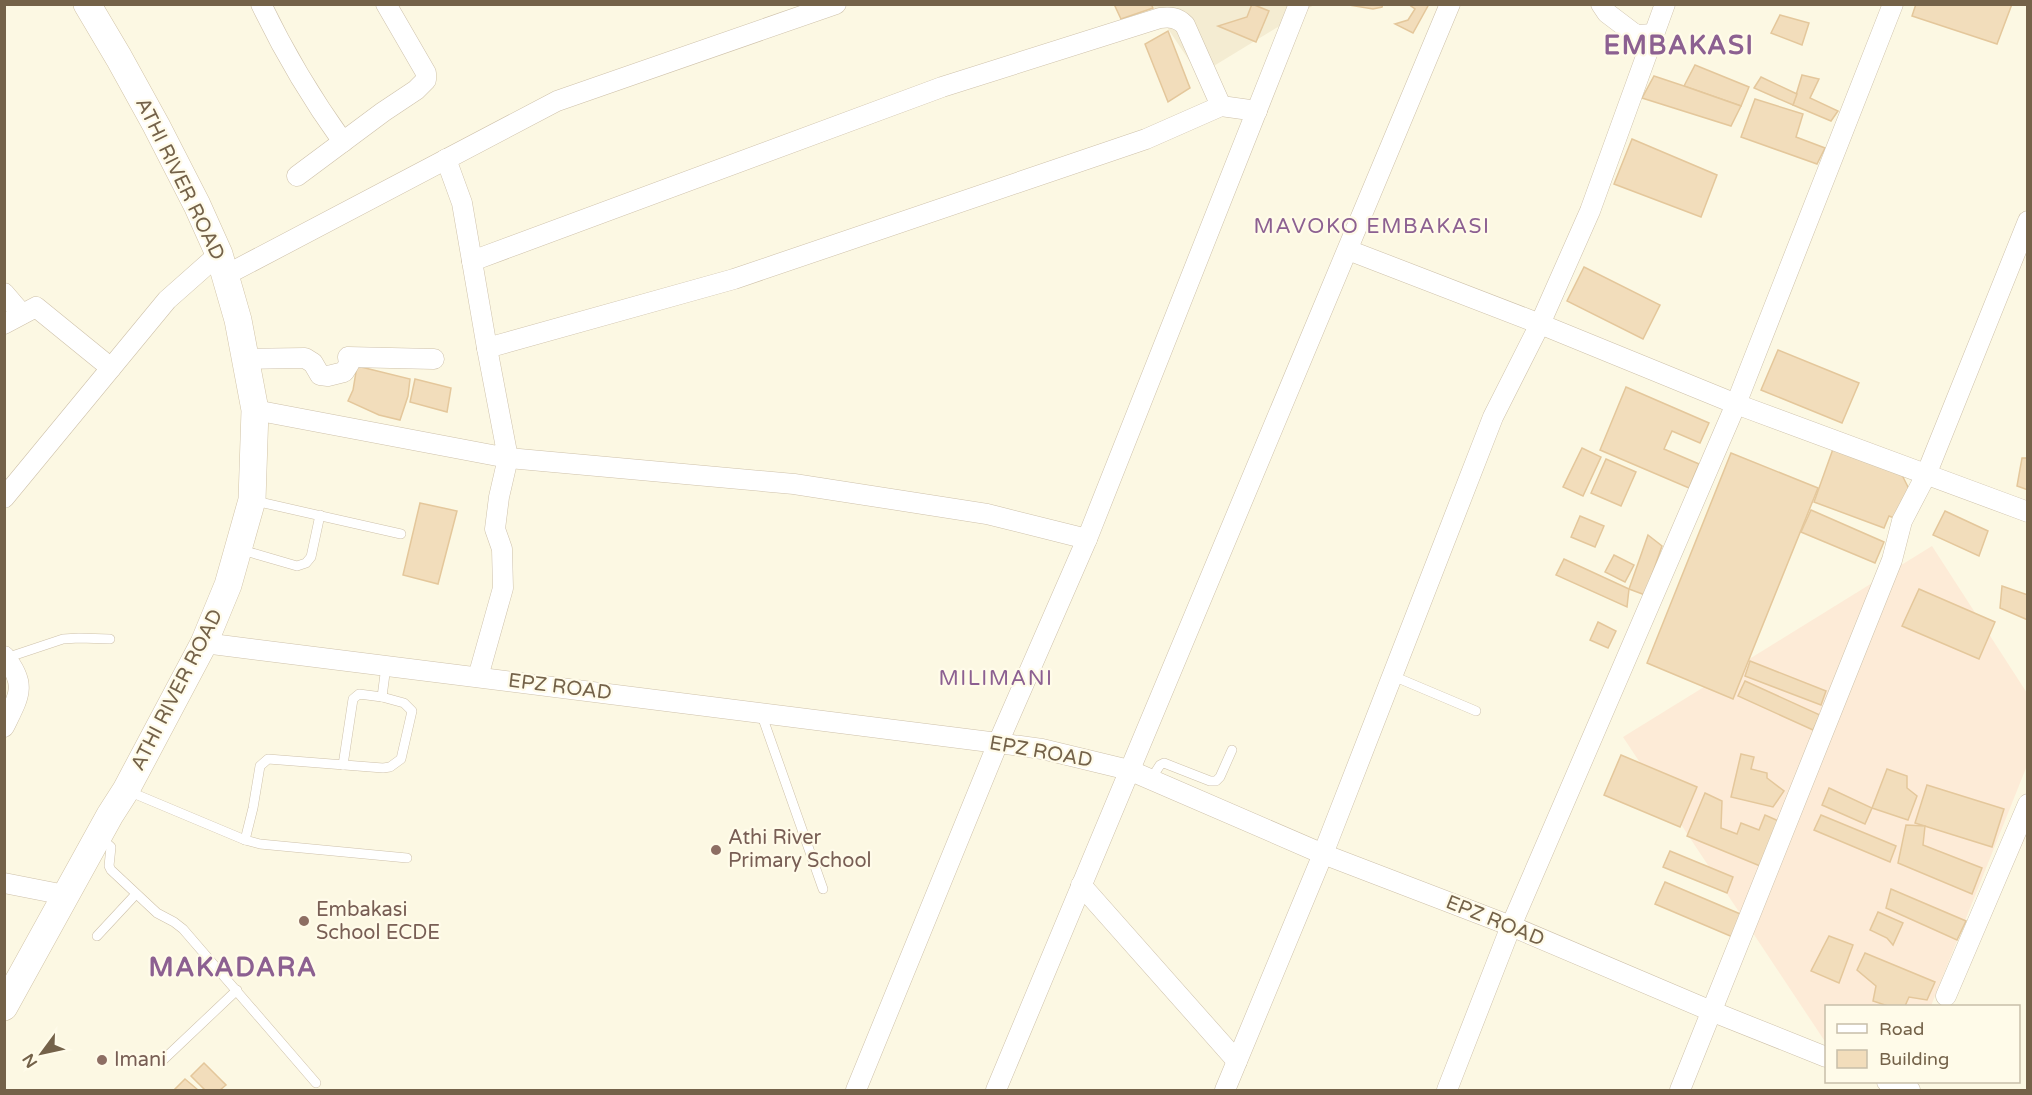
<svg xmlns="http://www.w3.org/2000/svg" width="2032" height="1095" viewBox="0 0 2032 1095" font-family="'Varela Round',sans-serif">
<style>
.residential{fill:#f4ecd2}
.commercial{fill:#fdebd7}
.building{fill:#f2ddbb;stroke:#e4c79b;stroke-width:1.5}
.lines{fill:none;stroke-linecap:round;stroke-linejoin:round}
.lane-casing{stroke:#cec1aa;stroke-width:10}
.street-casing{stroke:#cec1aa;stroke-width:21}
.secondary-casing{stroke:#d1c3a7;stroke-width:28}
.lane{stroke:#fff;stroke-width:9}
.street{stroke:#fff;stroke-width:20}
.secondary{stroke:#fff;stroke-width:27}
.education-dot{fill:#8d6e63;stroke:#fffbe9;stroke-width:2}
.labels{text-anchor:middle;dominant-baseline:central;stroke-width:4.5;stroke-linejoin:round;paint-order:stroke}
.street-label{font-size:20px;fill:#746249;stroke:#fffbe9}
.education-label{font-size:20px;fill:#785e54;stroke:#fffbe9;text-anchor:start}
.neighbourhood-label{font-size:21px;letter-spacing:1.5px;fill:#8c6091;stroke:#fffbe9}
.district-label{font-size:26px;font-weight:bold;letter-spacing:1.5px;fill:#8c6091;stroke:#fffbe9}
</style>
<rect width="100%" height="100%" fill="#fcf8e3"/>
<path class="residential" d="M1152,5H1314L1199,75Z"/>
<path class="commercial" d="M1932,546L2027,693L2028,763L1931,1006H1826V1043L1623,737Z"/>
<g class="building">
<path d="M1114,4H1151L1153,8L1121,19Z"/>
<path d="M1252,4L1269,11L1256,42L1218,26L1247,17Z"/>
<path d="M1343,4H1383L1382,7L1373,9Z"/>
<path d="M1408,4H1429L1413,33L1395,24L1408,20L1415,9Z"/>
<path d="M1916,4H2012L1997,44L1912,16Z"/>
<path d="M1780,15L1809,23L1802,45L1771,33Z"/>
<path d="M1168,31L1190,88L1168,102L1145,44Z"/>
<path d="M1695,65L1749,87L1741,106L1684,86Z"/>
<path d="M1802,75L1819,79L1810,98L1838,111L1831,121L1793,105Z"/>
<path d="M1654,76L1684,86L1741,106L1731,126L1642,98Z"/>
<path d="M1761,77L1797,94L1793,105L1754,88Z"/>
<path d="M1755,99L1803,114L1796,137L1825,148L1817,164L1741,137Z"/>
<path d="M1632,139L1717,175L1701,217L1614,184Z"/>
<path d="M1584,267L1660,305L1643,339L1567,301Z"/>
<path d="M1778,350L1859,383L1842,423L1761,390Z"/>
<path d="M357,366L410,379L408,396L400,420L379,415L348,401L353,390Z"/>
<path d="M415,379L451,388L447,412L410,402Z"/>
<path d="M1626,387L1709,423L1700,443L1672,431L1664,449L1699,464L1689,488L1600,450Z"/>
<path d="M1582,448L1601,457L1583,496L1563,487Z"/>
<path d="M1833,449L1902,475L1912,495L1902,521L1889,516L1884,528L1814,502Z"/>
<path d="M1731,453L1818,488L1733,699L1647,663Z"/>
<path d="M2022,458H2028V490L2017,486Z"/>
<path d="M1606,459L1636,472L1621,506L1591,493Z"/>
<path d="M420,503L457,511L438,584L403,575Z"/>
<path d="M1811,510L1884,542L1875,563L1801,532Z"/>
<path d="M1945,511L1988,531L1979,556L1933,535Z"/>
<path d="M1580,516L1604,526L1595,547L1571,537Z"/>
<path d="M1648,535L1662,546L1645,595L1629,589Z"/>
<path d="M1614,555L1634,565L1625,582L1605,572Z"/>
<path d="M1564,559L1629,589L1627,607L1556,575Z"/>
<path d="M2002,586L2028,595V620L2000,608Z"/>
<path d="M1919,589L1995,622L1979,659L1902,626Z"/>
<path d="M1598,622L1616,631L1608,648L1590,640Z"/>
<path d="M1750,661L1826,691L1821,705L1745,676Z"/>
<path d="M1745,681L1820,715L1813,730L1738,696Z"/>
<path d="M1741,754L1754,757L1751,769L1767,773V778L1784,791L1773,807L1731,797Z"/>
<path d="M1621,755L1697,787L1680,827L1604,795Z"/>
<path d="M1887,769L1907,776V788L1917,796L1908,820L1872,808Z"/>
<path d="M1927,785L2004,809L1992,847L1915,823Z"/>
<path d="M1829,788L1872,808L1865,824L1822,805Z"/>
<path d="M1705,793L1722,801L1721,828L1737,834L1741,823L1759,830L1765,815L1783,823L1765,868L1687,836Z"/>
<path d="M1821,815L1896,846L1890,862L1814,830Z"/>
<path d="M1906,825L1925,826L1923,845L1982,868L1972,894L1898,863Z"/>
<path d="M1670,851L1733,877L1727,893L1663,867Z"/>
<path d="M1665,882L1745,916L1735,938L1655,904Z"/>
<path d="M1891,889L1966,921L1957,940L1886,908Z"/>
<path d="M1878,912L1903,923L1893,945L1887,938L1870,930Z"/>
<path d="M1829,936L1853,945L1839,983L1811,971Z"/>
<path d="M1865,953L1935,982L1927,1000L1909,997L1905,1006H1888L1873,1001L1876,986L1857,970Z"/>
<path d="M204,1063L226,1085L220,1090H205L191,1076Z"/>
<path d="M185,1079L198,1090H174Z"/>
</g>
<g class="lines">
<g class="lane-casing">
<g id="lane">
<path d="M255,501L401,534"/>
<path d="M242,550L297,566L306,563L311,557L320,515"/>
<path d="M6,658L63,639L79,638L110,639"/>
<path d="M1393,676L1476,711"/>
<path d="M761,713L823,889"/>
<path d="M343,765L353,699L359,694L382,697"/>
<path d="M1151,779L1160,765L1164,763L1210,781H1216L1220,777L1232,750"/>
<path d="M128,791L245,840L253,808L260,766L268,759L383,768L390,767L401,759L412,711L404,703L382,697L386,666"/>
<path d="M100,837L111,847L109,866L111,870L157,913L174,922L183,929L316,1083"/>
<path d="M245,840L260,844L407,858"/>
<path d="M97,936L136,894"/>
<path d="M162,1061L237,990"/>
</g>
</g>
<g class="street-casing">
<g id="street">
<path d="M261,4C284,52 312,99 343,142"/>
<path d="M1601,4L1607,13L1636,35L1654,34"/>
<path d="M297,176L383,112L416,90L426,80V73L386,4"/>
<path d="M1348,250L1540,324L1736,404L2028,512"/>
<path d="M472,261L942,87L1160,18C1170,17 1177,17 1185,25L1221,106"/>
<path d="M226,275L557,101L836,4"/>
<path d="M4,293L22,314"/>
<path d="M4,324L36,307L111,368"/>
<path d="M487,348L734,279L1146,139L1221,106L1257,111"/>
<path d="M246,359L305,358L313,363L320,375L328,376L344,372L349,364L348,357L434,359"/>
<path d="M255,410L508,458L487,348L462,203L446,159"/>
<path d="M4,498L167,300L219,254"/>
<path d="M204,643L998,743L1042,749L1129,770L1323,854L1511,926L1711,1011L1826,1057"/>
<path d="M4,656C28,685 19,696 4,727"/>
<path d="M478,677L503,588L502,549L495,529L499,497L508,458L794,484L987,514L1087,539"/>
<path d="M4,883L65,895"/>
<path d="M1081,885L1237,1061"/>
<path d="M1946,996L2028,804"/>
<path d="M1887,1082L1910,1090"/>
<path d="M856,1090L998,743L1087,539L1299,4"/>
<path d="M996,1090L1450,4"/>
<path d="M1225,1090L1323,854L1493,417L1540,324L1590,211L1665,4"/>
<path d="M1447,1090L1511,926L1736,404L1893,4"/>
<path d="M1680,1090L1892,560L1902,521L1926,475L2028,221"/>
</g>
</g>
<g class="secondary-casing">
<path id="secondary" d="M4,1007L110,815L126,790L204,643L228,585L252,500L255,410L238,320L219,254L197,205L156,125L119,58L87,4"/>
</g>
<use href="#lane" class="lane"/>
<use href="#street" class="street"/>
<use href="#secondary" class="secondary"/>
</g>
<g class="education-dot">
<circle cx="716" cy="850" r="6"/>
<circle cx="304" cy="921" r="6"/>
<circle cx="102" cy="1060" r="6"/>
</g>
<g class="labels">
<g class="street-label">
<text transform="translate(180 179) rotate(64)">ATHI RIVER ROAD</text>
<text transform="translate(560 687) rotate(7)">EPZ ROAD</text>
<text transform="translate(177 690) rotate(-63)">ATHI RIVER ROAD</text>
<text transform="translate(1041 752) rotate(10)">EPZ ROAD</text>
<text transform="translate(1495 921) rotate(22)">EPZ ROAD</text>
</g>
<g class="education-label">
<text x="728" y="838">Athi River<tspan x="728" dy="23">Primary School</tspan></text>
<text x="316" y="910">Embakasi<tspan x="316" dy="23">School ECDE</tspan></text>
<text x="114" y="1060">Imani</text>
</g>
<g class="neighbourhood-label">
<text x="1372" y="226">MAVOKO EMBAKASI</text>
<text x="996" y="678">MILIMANI</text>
</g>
<g class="district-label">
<text x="1679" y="45">EMBAKASI</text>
<text x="233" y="967">MAKADARA</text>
</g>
</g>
<rect width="2032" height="1095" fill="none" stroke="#746249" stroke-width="12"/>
<rect x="1825" y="1005" width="195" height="78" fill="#fffbe9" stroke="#c7bea9" stroke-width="1.5"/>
<rect x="1837" y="1024" width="30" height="9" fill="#ffffff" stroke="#c7bea9" stroke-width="1.5"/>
<text x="1879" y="1035" font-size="18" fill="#746249">Road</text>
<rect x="1837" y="1050" width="30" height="18" fill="#f2ddbb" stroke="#c7bea9" stroke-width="1.5"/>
<text x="1879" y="1065" font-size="18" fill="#746249">Building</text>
<g transform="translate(42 1053) rotate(237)" stroke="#fffbe9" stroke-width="4.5" paint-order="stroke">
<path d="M0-4.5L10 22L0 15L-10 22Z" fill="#746249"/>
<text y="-9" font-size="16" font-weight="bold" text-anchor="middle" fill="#746249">N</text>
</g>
</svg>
